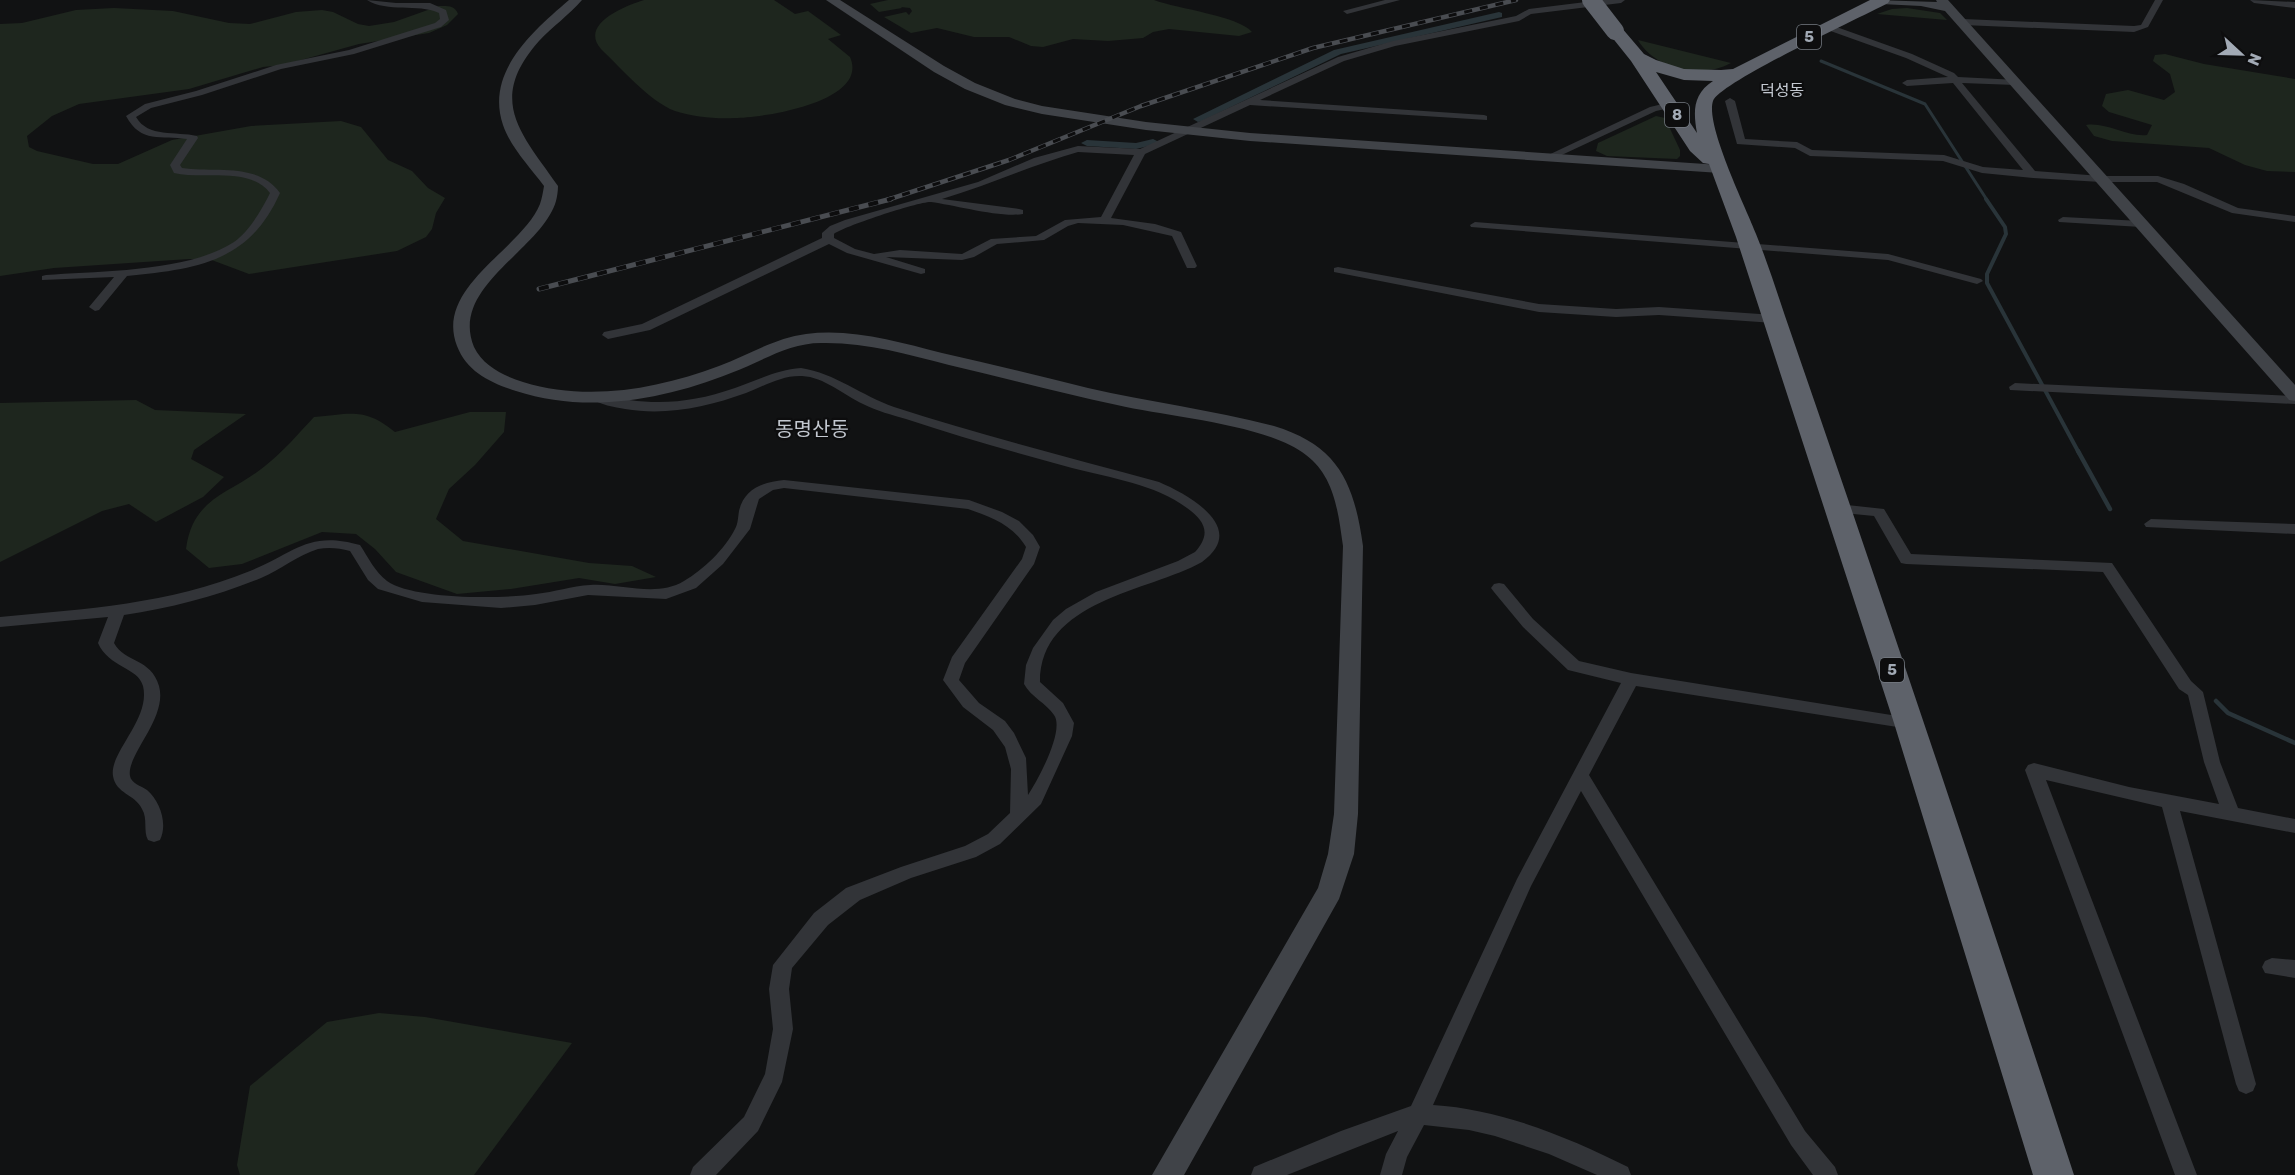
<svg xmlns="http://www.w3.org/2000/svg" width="2295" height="1175" viewBox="0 0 2295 1175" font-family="Rubik,'Noto Sans KR',sans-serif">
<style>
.green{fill:#1e261e}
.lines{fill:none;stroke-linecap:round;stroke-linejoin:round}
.stream-far2{stroke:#293439;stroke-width:3}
.stream-far1{stroke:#293439;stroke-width:4}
.stream{stroke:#293439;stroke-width:4.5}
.canal{fill:#293439;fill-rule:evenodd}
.street{fill:#323438;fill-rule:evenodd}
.secondary{fill:#404348;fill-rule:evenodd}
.highway{fill:#5e626a;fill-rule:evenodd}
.rail-far1-casing{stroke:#494c51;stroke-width:4.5}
.rail-casing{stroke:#494c51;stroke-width:5}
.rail-far1{stroke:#0d0d0e;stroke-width:3;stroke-dasharray:8;stroke-linecap:butt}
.rail{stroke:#0d0d0e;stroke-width:4;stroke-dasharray:10;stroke-linecap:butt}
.highway-bridge{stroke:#5e626a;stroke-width:18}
.labels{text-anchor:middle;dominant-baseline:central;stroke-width:4.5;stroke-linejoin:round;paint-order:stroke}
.shield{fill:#0d0d0e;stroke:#757b83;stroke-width:1.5}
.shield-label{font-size:15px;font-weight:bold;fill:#a2aab5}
.far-quarter-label{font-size:16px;fill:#c3c8d0;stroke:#0d0d0e}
.quarter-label{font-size:20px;fill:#c3c8d0;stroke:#0d0d0e}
</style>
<rect width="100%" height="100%" fill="#111213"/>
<g class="green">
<path d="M644,0H774L795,14L808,11L841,35L828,39L850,57C870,102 761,118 735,118C715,119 694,117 675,111C649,101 622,69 601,49C579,24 625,6 644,0Z"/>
<path d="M888,0H1154C1178,9 1239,16 1252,32L1239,36L1169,29L1153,32L1143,38L1108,41L1073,39L1043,47L1031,46L1009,37H974L937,28L911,33L884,17L906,12L909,15L912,11L910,8L901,7L902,8L879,12L870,4Z"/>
<path d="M439,6C447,6 455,5 458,14L447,25L429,33L359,44L283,65L263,67L189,89L79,104L52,116L27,136L29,147L37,151L93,164H118L172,140L251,126L341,121L361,127L388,160L412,171L428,188L445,198L436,213L432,229L426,237L397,251L249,274L209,259H189L54,268L0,276V24L22,23L76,10L114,8L173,11L229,23L250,24L296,12L322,10L333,12L358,24L369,26L394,22Z"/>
<path d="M1907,8L1940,13L1947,20L1877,14L1892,9Z"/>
<path d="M1638,40L1731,63C1702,79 1655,70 1638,40Z"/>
<path d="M2165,54L2204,64L2295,79V172L2267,171L2245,165L2209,148L2112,141L2094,136L2086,125C2107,122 2126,137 2147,135L2152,125L2109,112L2102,106L2106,94L2128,90L2164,100L2175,92L2170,74L2153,61L2155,55Z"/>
<path d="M1656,116L1665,118L1680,150V156L1677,159L1607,156L1596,151L1598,143Z"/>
<path d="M136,400L155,410L246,414L194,450L191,459L224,477L203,497L156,522L129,504L102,511L0,562V403Z"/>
<path d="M470,412H506L504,432L475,465L449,489L436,519L463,541L589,563L632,566L656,577L615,584L579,578L511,589L457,594L396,572L375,549L356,534L322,532L242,564L209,568L186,549C193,496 230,495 265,466C283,452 298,434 314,417C351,414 364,407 395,432Z"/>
<path d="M379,1013L425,1017L572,1043L474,1175H240L237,1165L250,1086L327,1022Z"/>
</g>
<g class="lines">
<path class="stream-far2" d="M1821,61L1925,104L1987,200"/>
<path class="stream-far1" d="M1986,199L2005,227L2006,234L1987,274V283L2079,453"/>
<g class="stream">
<path d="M2078,451L2110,509"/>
<path d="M2216,701L2228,713L2295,743"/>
</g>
<g class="canal">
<path d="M1499,12L1502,13V17L1341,54L1202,121L1198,122L1193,119L1334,50Z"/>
<path d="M1153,139L1159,142L1157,144L1136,149L1087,146L1081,143L1087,140L1136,143Z"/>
</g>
<g class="street">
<path d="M367,0L396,3H430L446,10L449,20L441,27L354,54L281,69L202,95L151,108L136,117C148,138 176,131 197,136L198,138L180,165L182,168C215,173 258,162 280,193C249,263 196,269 127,276L99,310L95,311L89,307L114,277L42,280V276L46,275C100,271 188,272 234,242C248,232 259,214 267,199L270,193C250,166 203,180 174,173L170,165L187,139C161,135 141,144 126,116L145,104L196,91L276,65L349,50L435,23L440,19L439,13C417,3 388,13 367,0Z"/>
<path d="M1385,0H1400L1347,14L1343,11Z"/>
<path d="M1602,0H1625L1621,3L1531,14L1519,21L1395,46L1344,61L1260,100L1484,115L1487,116V120L1250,105L1145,154L1111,218L1155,224L1181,232L1197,266L1195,268H1187L1172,236L1123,225L1078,223L1068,226L1044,240L997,244L974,257L962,260L886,257L925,269V273L921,274L847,253L829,244L650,330L608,339L602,335L604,332L642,324L822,238V233L830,226L845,220L978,182L1034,158L1078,146L1140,149L1338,57L1393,41L1516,16L1529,9ZM1078,152L1134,155L1101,217L1065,220L1036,236L991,239L962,254L900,250L874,254L855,249L834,238V234C842,227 920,201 931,202C954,205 1001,218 1023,214V210L1019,209L942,199C989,185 1032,165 1078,152Z"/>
<path d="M2155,0H2163L2148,27L2134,32L1963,25L1959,22L1963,19L2134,26L2141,25Z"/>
<path d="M2250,0L2295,2V8L2254,3Z"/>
<path d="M1825,25H1831L1912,54L1954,73L1958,77L2018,80L2020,82L2015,85L1962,83L2035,171L2101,176H2158L2184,184L2238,208L2295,216V222L2232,213L2157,182H2101L2033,178L1982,173L1943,161L1810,156L1795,148L1737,144L1725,101L1730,98L1735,101L1745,139L1797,142L1812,150L1944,155L1983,167L2023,170L1953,83L1907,86L1902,83L1907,80L1948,77L1906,58L1825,29Z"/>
<path d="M1671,102L1674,103V107L1656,111L1551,160L1542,158L1650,107Z"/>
<path d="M2063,217L2141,221L2146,224L2141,227L2059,222L2058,220Z"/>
<path d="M1475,222L1888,254L1981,279L1983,281L1977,284L1888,260L1471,227L1470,225Z"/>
<path d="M1338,267L1539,304L1616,309L1659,307L1774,315L1780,319L1774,323L1659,315L1616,317L1539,312L1334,272V268Z"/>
<path d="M801,368C835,373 862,396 894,407C981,435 1070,458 1159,482C1189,495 1249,528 1202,562C1148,592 1040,600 1040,682L1063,703L1074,723L1072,736L1041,804L1000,844L976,857L911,878L860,900L828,925L792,968L789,989L793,1029L782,1082L758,1131L716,1175H690L693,1167L744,1117L765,1074L773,1029L769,989L773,965L814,913L846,888L901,867L965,846L988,834L1010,813L1011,769L1005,747L993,730L963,707L943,680L952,657L1022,559L1026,547C1013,525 991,517 968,509L784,488L773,490L759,499L750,529L723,564L696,588L666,599L588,595L535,605L501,608L422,602L378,589L368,580L350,551C339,548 329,547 318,549C298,555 280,570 261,578C217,596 171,608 124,615L114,643C125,663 151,658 159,686C168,718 126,755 130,776C131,783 141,786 147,790C160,801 168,824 160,840L154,842L148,840C143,831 148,819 142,809C135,794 116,794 113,776C109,752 151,719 143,686C138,667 109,668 98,643L108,617L0,627V617C85,609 170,604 250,571C294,553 308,530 360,545C368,557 375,572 387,581C414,600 503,599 536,594C554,592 572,586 590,585C621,583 656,598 684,581C703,570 725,549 735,529C738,524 738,517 739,511C744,489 763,482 784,480L969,500L1002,512L1019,521L1033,535L1040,547L1034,564L965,663L959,680L979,703L1005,721L1014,733L1026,758L1028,795C1038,780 1065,730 1054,715C1046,703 1031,697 1024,684L1026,665L1033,648L1053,620L1066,609L1096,592L1178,561L1195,552C1211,534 1206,522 1187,508C1155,484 1110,478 1072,468C1016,453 961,437 906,419C892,415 877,411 863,404C844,395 824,377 802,376C782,375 764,386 746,393C707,407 666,416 625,409C615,407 599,405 592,398L598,394C648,406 686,405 735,388C757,380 777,370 801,368Z"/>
<path d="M2015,383L2295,396V404L2010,390L2009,387Z"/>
<path d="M1838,504L1884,509L1911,554L2112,563L2191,681L2203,692L2220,762L2238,808L2295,819V833L2180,811L2256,1084L2253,1091L2246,1094L2239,1091L2236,1084L2162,807L2046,780L2197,1175H2175L2025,770L2028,765L2034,763L2129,787L2219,804L2204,762L2188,695L2179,689L2103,572L1906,564L1901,563L1874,516L1833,512L1831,509Z"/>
<path d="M2151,519L2295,524V534L2146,527L2144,524Z"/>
<path d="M1499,583L1504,584L1533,619L1579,661L1631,673L1916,719L1918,723L1916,727L1910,729L1636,686L1589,775L1805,1131L1835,1167L1838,1175H1813L1791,1145L1581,791L1531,886L1433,1105C1500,1109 1568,1137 1628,1167L1631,1175H1597L1549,1154L1495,1136L1469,1130L1424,1125L1407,1157L1402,1175H1380L1386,1154L1398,1131L1287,1175H1251L1254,1167L1341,1131L1411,1106L1517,879L1621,683L1568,670L1523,627L1494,592L1491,588L1494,584Z"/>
<path d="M2272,958L2295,960V978L2265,973L2262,967L2265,961Z"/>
</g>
<g class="secondary">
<path d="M569,0H582C569,15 552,27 539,41C486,101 522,134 558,186C558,191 557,197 556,201C542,250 449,286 474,347C483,366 504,376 523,382C588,402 657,389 719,366C748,355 775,338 806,334C852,328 898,342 942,353C991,364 1039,376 1088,388C1149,402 1213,410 1274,426C1339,446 1354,483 1363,546L1358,814L1354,854L1339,899L1184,1175H1152L1318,888L1328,854L1334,814L1343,546C1338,512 1335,477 1306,455C1266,424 1169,417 1117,405C1061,393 1005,378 949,365C907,354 865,342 821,343C788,343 761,362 731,373C663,400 587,414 516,391C491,383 467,372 457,346C434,287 522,249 540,204C542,198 543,192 544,186C530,167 511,148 503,125C485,72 533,31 569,0Z"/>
<path d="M826,0H840L944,66L975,83L1015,99L1042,106L1146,122L1250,133L1720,165L1727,169L1720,173L1250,141L1146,130L1042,114L1005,105L965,89L934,72Z"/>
<path d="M1875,0L1937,2L1936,0H1948L2295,385V401L2289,400L1945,11L1921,6L1881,4Z"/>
</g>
<path class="highway" d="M1870,0H1890L1888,3C1862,17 1720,82 1713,101C1705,125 1746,208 1756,234C1767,261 1776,289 1785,316C1884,602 1980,888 2074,1175H2033L1894,723L1736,237L1709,164L1703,163L1690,151L1631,61L1607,31L1615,26L1621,27L1644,54L1656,60L1684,69L1721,70L1733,69ZM1656,72L1684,80L1713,81C1693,94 1693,111 1697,133Z"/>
<g class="rail-far1-casing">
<path id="rail-far1" d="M887,200L1009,160L1141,106L1313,48L1516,0"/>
</g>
<g class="rail-casing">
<path id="rail" d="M539,289L891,199"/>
</g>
<use href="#rail-far1" class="rail-far1"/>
<use href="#rail" class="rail"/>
<path class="highway-bridge" d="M1591,0L1615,31"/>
</g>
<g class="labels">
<g class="shield">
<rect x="1797" y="25" width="24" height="24" rx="4.5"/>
<rect x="1665" y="103" width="24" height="24" rx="4.5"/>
<rect x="1880" y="658" width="24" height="24" rx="4.5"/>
</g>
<g class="shield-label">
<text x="1809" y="37">5</text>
<text x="1677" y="115">8</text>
<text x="1892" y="670">5</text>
</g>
<g class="far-quarter-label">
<text x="1782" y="90">덕성동</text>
</g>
<g class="quarter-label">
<text x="812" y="429">동명산동</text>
</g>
</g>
<g transform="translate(2241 54) rotate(112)" stroke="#0d0d0e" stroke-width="4.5" paint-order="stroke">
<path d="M0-4.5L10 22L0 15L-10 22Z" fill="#a2aab5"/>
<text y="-9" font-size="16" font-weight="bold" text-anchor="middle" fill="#a2aab5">N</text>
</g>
</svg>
